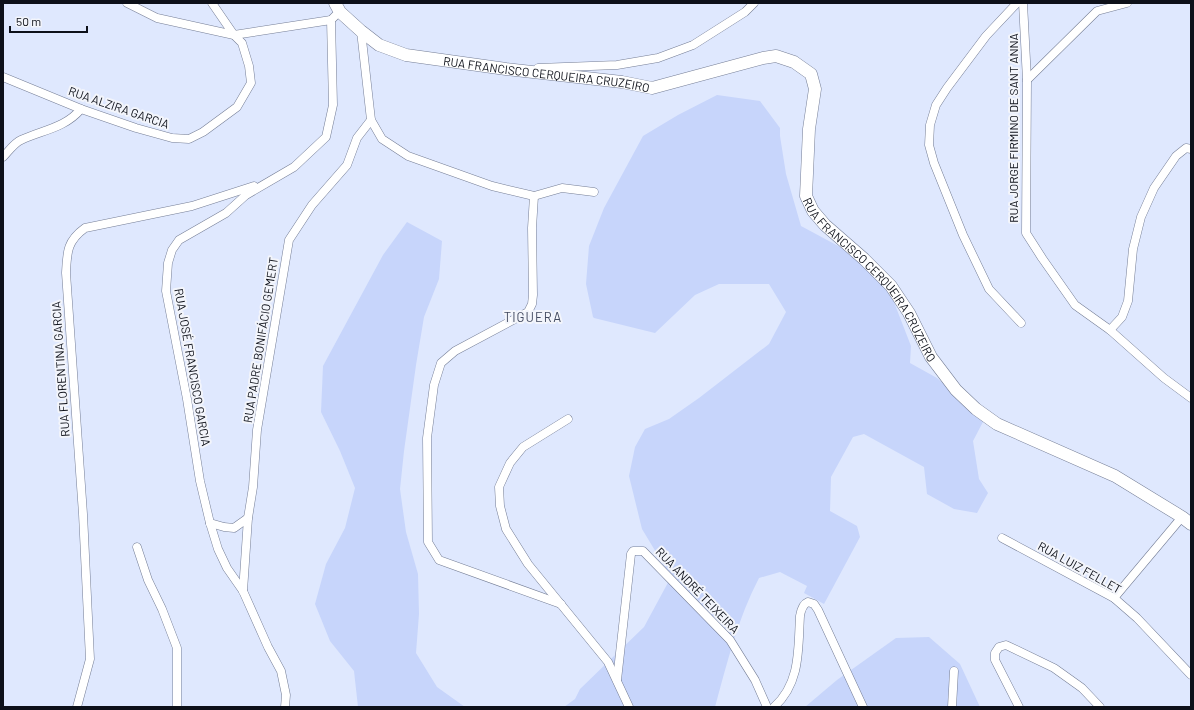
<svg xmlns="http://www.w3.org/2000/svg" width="1194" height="710" viewBox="0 0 1194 710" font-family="Barlow,sans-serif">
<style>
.green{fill:#c7d5fb}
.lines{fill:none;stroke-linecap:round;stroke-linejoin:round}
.minor-casing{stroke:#757e96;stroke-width:9}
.secondary-casing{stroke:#757e96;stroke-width:13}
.minor{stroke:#fff;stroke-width:8}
.secondary{stroke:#fff;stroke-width:12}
.labels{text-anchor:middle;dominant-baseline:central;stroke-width:4;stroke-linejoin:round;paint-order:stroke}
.street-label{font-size:12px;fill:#0d1019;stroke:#f3f5fb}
.neighbourhood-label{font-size:13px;letter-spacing:1px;fill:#424a60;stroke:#f3f5fb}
</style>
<rect width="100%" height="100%" fill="#dfe8fe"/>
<g class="green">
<path d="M717,95L760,101L780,128V136L786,174L801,226L855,255L879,277L892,297L911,346L910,363L937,378L984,420L973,441L979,479L988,493L977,513L954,509L927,494L924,467L864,434L853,437L831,477L830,511L857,526L860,537L824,604L804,593L807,586L780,572L759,578C738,618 727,663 715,707H564L575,699L580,689L644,627L671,577L642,529L629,476L635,447L645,429L669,419L699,398L769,344L786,312L769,284H719L695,295L655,333L594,318L593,317L586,284L589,246L604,208L643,136L678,115Z"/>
<path d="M407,222L442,241L439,279L424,317L416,365L404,451L400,489L406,532L418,574L419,614L416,653L437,687L465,707H358L354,671L330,641L315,604L326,564L345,528L355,488L340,451L321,412L323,366L383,255Z"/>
<path d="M929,637L960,664L980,707H805L837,680L896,638Z"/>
</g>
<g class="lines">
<g class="minor-casing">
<g id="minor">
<path d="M127,3L157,18L234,35L331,20L335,16"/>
<path d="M1017,3L986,36L947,88L936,105L930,125L929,145L934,163L963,235L989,289L1021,323"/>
<path d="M1023,3L1027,80L1026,233L1042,258L1075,305L1110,330L1164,378L1191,398"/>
<path d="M361,31L371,120L382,139L408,156L492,186L534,196L562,188L594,192"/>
<path d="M538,68L617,65L658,58L693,45L745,12L754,3"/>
<path d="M3,77L81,109L136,128L172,138L189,139L203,132L237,107L251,83L249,66L242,43L234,35L212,3"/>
<path d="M1027,80L1097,11L1127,3"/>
<path d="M3,157C8,152 14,143 21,140C43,130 65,128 81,109"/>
<path d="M534,196L532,228L533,295L532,304L528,312L455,351L441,363L434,385L427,438L428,542L439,560L561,604"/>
<path d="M1110,330L1122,317L1128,301L1133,249L1141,217L1154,188L1176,156L1186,148L1191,149"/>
<path d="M568,419L523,447L510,463L499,487L500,506L506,529L528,564L608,662L629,707"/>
<path d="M210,523L224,527L234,528L248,518"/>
<path d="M1002,538L1114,598L1137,618L1191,675"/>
<path d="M137,547L148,580L162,609L177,648V707"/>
<path d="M243,591L248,518L253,487L257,430L289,240L312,205L347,165L357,138L371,120"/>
<path d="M1114,598L1182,517"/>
<path d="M617,680L631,554L633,551H643L730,640L755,680L767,707"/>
<path d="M77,707L90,659L83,514L66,273C67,252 67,241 85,228L192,206L254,186"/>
<path d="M285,707L286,695L281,671L268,647L243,591L227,568L218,549L210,523L200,481L187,399L166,291L168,263L172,250L179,240L226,213L246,195L294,167L326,137L333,105L331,20"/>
<path d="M774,707C801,683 798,648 800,616C801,610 803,604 808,602L814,604L818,610L863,707"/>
<path d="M952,707L954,671"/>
<path d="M1019,707L995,660V653L999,647L1006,645L1054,668L1082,688L1100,707"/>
</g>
</g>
<g class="secondary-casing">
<g id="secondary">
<path id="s1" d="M335,3L340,12L361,31L379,45L406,55L506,69L622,82L652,88L763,58L776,56L794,62L811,74L815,89L809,129L806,196L813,211L825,225L864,259L891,286L909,313L931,357L956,390L976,409L997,424L1115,476L1182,517L1191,524"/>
</g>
</g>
<use href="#minor" class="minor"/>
<use href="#secondary" class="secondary"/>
</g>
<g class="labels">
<g class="street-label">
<text stroke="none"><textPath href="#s1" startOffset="232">RUA FRANCISCO CERQUEIRA CRUZEIRO</textPath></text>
<text transform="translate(119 107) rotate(19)">RUA ALZIRA GARCIA</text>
<text transform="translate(1013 128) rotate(-90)">RUA JORGE FIRMINO DE SANT ANNA</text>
<text stroke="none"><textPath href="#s1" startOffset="736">RUA FRANCISCO CERQUEIRA CRUZEIRO</textPath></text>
<text transform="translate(260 340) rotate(-81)">RUA PADRE BONIFÁCIO GEMERT</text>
<text transform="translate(193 367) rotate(80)">RUA JOSÉ FRANCISCO GARCIA</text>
<text transform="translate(60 369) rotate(-94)">RUA FLORENTINA GARCIA</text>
<text transform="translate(1080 567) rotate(29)">RUA LUIZ FELLET</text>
<text transform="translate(698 590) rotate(46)">RUA ANDRÉ TEIXEIRA</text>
</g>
<g class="neighbourhood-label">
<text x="533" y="317">TIGUERA</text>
</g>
</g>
<rect width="1194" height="710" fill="none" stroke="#0d1019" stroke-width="8"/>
<path d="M10 26v6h77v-6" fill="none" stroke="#0d1019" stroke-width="2"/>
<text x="16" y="26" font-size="12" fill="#0d1019" stroke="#f3f5fb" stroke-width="3" paint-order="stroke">50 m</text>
</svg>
